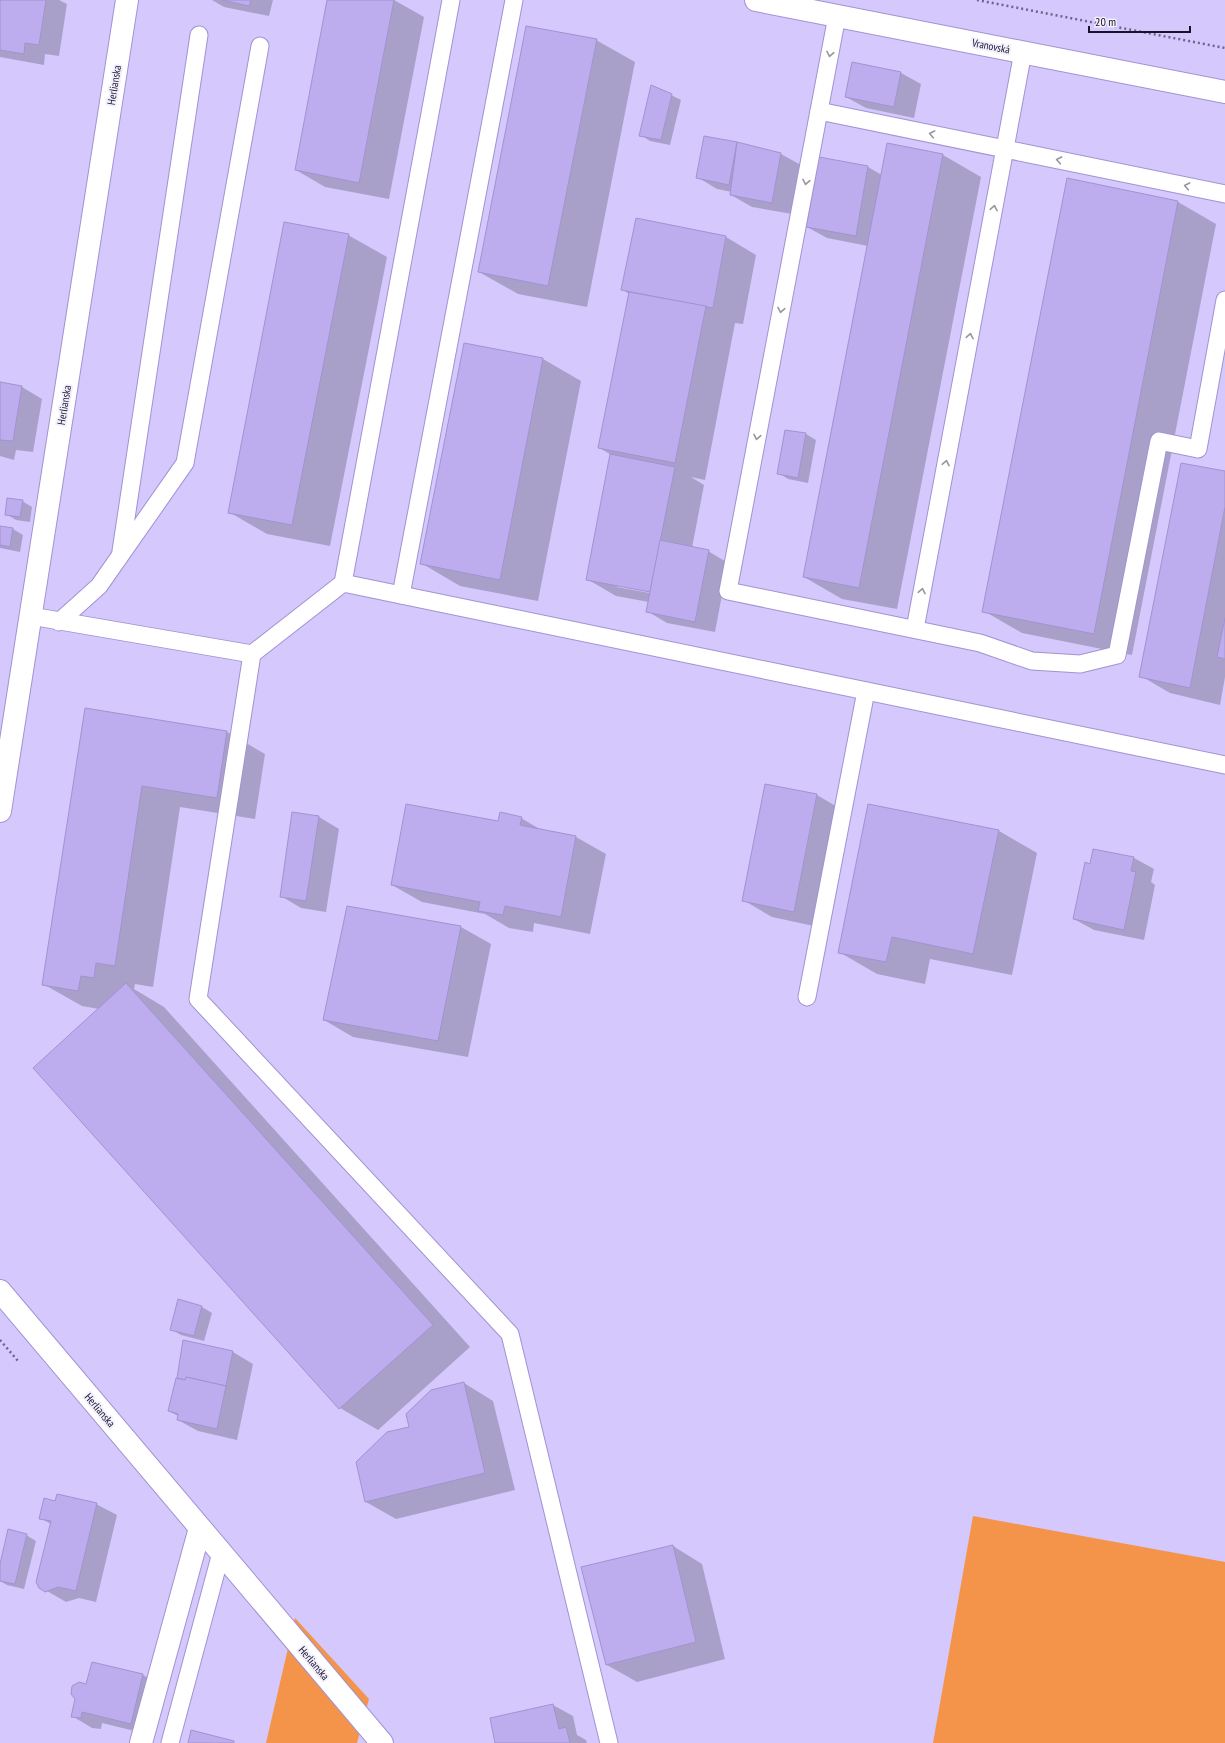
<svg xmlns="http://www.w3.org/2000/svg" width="1225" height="1743" viewBox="0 0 1225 1743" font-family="'PT Sans Narrow',sans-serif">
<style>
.green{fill:#f4944a}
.shadow{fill:#0003;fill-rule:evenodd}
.building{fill:#bdadee;stroke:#a292d0}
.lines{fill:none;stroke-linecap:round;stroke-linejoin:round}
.lane-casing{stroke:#a293d1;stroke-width:19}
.street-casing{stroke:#a293d1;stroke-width:24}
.secondary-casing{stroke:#a293d1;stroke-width:24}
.path{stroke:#6d6489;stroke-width:2.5;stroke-dasharray:2 3;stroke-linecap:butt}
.lane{stroke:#fff;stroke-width:17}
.street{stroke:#fff;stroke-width:22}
.secondary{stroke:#fff;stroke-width:22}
.oneway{stroke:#98959f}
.labels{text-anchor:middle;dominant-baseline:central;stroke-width:4;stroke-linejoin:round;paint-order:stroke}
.street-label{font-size:11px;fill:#19132a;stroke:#f3f0fd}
</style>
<rect width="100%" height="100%" fill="#d4c8fd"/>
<g class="green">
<path d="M973,1516L1225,1562V1743H933Z"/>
<path d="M295,1618L369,1699L357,1743H266Z"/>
</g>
<g class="shadow">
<path d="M0,0H59L67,4L59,56L45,54L44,65L0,57Z"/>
<path d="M212,0H273L269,16L224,7Z"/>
<path d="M328,0H394L424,17L389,199L325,187L296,170Z"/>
<path d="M596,40L635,62L587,307L518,294L479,272Z"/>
<path d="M901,73L921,84L914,118L866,108L846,97Z"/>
<path d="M671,95L681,100L670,145L650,141L641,135Z"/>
<path d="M705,137L781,154L801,165L792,214L752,207L731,195L732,192L717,189L697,177Z"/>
<path d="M943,155L981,177L897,609L842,599L804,577L868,246L827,238L807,227L820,158L868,167L882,175Z"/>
<path d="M1067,179L1178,202L1216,224L1132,655L1022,633L984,611Z"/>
<path d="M637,219L726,237L756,255L743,324L735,323L705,480L691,477L704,485L692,548L708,551L728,563L715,632L667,623L647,611L649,602L616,596L587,579L611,455L600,448L629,294L622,289ZM617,585L655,592V594L617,587Z"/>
<path d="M348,235L387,257L330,546L267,534L229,512Z"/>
<path d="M543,359L581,381L538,601L460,586L421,563Z"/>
<path d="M0,383L22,387L42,399L33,452L16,450L14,460L0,456Z"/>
<path d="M786,431L806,434L816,440L808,483L788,479L779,473Z"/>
<path d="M1225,472V677L1220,705L1170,693L1141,676Z"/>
<path d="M22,501L32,507L30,522L16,520L6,514Z"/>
<path d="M0,527L13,529L23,535L20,552L0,548Z"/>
<path d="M86,709L227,732L265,754L255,819L180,807L153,987L135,984L134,989L164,1007L470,1347L378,1430L340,1408L99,1009L82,1006L43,984Z"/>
<path d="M765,785L817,795L846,812L823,928L772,917L743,900Z"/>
<path d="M319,817L339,829L326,912L301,908L281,896Z"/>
<path d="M521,818L543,831L576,837L606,854L590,934L534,923L533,932L509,928L485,914L422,902L392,885L499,822Z"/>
<path d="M999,831L1037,853L1012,975L930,959L925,984L877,974L839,952Z"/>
<path d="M1134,858L1154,869L1151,882L1155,885L1144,940L1094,930L1074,919L1091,865Z"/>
<path d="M347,907L461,927L491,944L468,1057L353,1037L324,1020Z"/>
<path d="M202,1307L212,1313L204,1341L181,1335L171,1329Z"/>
<path d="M233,1352L253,1364L237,1440L198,1431L178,1420V1416L169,1411L178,1378Z"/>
<path d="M464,1383L493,1401L515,1490L396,1519L366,1502L410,1428Z"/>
<path d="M56,1503L96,1504L117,1515L96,1602L79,1598L66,1602L40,1587L51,1524L40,1518Z"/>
<path d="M26,1535L36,1541L24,1589L7,1585L0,1581V1568Z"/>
<path d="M673,1546L702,1564L725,1659L637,1682L607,1665Z"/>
<path d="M143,1675L163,1686L151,1735L102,1723L101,1729L92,1728L72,1716L87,1685Z"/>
<path d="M553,1705L573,1716L577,1735L586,1740L587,1743H496Z"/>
</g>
<g class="building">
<path d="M0,0H46L39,45L25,43L24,54L0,50Z"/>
<path d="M222,0H251L249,6Z"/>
<path d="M327,0H394L359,183L295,170Z"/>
<path d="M526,26L597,39L548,286L478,272Z"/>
<path d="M852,62L901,72L894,107L845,97Z"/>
<path d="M651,85L672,94L661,140L639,136Z"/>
<path d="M704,136L737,142L729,185L696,178Z"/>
<path d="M737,142L781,153L772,203L730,195Z"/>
<path d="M887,143L943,154L859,588L803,577Z"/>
<path d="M819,157L868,166L856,236L806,227Z"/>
<path d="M1067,178L1178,201L1094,634L982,612Z"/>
<path d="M636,218L726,236L713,308L621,290Z"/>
<path d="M284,222L349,234L292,525L228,513Z"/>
<path d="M629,292L706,306L675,463L598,448Z"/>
<path d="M464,343L543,358L500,580L420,564Z"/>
<path d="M0,382L22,386L13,441L0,440Z"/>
<path d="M785,430L806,433L798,478L777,474Z"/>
<path d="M610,454L675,467L650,592L586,580Z"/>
<path d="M1181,463L1225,471V507L1190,688L1139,677Z"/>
<path d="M7,498L23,500L20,517L5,515Z"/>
<path d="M0,526L13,528L10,547L0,545Z"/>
<path d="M660,540L709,550L695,622L646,612Z"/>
<path d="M1225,618V659L1217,657Z"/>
<path d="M85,708L227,731L217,798L142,786L115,966L96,963L94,978L81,976L78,991L42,985Z"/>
<path d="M765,784L817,794L794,912L742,901Z"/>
<path d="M406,804L498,821L500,812L522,817L520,825L576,836L561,917L505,906L503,915L478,911L480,902L391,885Z"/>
<path d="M868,804L999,830L973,954L892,937L886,962L838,953Z"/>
<path d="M292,812L319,816L306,901L280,897Z"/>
<path d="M1093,849L1134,857L1131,871L1136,872L1124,930L1073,919L1085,862L1090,864Z"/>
<path d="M347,906L461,926L438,1041L323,1020Z"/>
<path d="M126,983L433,1325L339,1409L33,1068Z"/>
<path d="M178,1299L202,1306L194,1336L170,1330Z"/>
<path d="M183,1340L233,1351L226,1386L186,1377L185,1380L177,1378Z"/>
<path d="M186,1377L226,1386L217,1429L177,1420L178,1414L168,1411L176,1378L185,1380Z"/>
<path d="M464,1382L485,1473L365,1502L356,1462L387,1432L409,1427L406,1414L431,1390Z"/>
<path d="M57,1494L97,1503L76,1591L58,1587L45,1592L39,1588L36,1582L51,1521L39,1519L44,1498L55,1501Z"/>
<path d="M8,1529L27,1534L15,1584L0,1581V1564Z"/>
<path d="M673,1545L696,1642L606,1665L581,1567Z"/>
<path d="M92,1662L143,1674L131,1724L82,1712L81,1718L71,1717L75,1699L71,1694L72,1686L79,1682L86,1684Z"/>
<path d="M553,1704L559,1729L566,1727L570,1743H495L490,1718Z"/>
<path d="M191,1730L234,1741V1743H188Z"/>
</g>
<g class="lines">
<g class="lane-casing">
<g id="lane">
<path d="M837,16L728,591L980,643L1032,661L1080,664L1117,655L1159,441L1198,449L1225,300"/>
<path d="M819,111L1225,194"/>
<path d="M121,551L199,35"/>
<path d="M343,583L451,0"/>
<path d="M401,595L514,0"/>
<path d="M31,616L252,654L343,583L1225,765"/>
<path d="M59,622L99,586L185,463L260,46"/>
<path d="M915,629L1023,52"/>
<path d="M252,654L198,999L510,1334L609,1743"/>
<path d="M807,997L866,691"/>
<path d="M170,1743L221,1553"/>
</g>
</g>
<g class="street-casing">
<g id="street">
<path d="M756,0L1225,92"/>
<path d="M141,1743L200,1528"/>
</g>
</g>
<g class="secondary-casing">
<g id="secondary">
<path d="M0,811L127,0"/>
<path d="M0,1291L382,1743"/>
</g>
</g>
<g class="path">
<path d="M977,0L1225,48"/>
<path d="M0,1340L18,1361"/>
</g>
<use href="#lane" class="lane"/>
<use href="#street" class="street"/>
<use href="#secondary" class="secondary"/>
</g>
<defs><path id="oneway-chevron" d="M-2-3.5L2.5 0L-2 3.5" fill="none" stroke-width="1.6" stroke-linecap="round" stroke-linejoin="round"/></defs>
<g class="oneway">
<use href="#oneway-chevron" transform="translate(830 54) rotate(101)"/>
<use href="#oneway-chevron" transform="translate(932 134) rotate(-169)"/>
<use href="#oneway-chevron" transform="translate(1059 160) rotate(-169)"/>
<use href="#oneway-chevron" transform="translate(806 182) rotate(101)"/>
<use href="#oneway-chevron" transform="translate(1187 186) rotate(-169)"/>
<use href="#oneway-chevron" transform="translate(994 208) rotate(-79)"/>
<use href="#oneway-chevron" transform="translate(781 310) rotate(101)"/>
<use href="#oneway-chevron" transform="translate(970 336) rotate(-79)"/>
<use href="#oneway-chevron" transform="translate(757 437) rotate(101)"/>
<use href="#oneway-chevron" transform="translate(946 463) rotate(-79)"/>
<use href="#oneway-chevron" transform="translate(922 591) rotate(-79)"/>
</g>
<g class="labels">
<g class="street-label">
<text transform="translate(991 46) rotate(11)">Vranovská</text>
<text transform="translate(114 85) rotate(-81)">Herlianska</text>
<text transform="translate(64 405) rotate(-81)">Herlianska</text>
<text transform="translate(100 1410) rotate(50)">Herlianska</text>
<text transform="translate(314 1663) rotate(50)">Herlianska</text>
</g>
</g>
<path d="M1089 26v6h101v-6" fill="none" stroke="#19132a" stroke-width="2"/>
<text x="1095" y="26" font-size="12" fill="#19132a" stroke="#f3f0fd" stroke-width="3" paint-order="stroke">20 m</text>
</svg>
